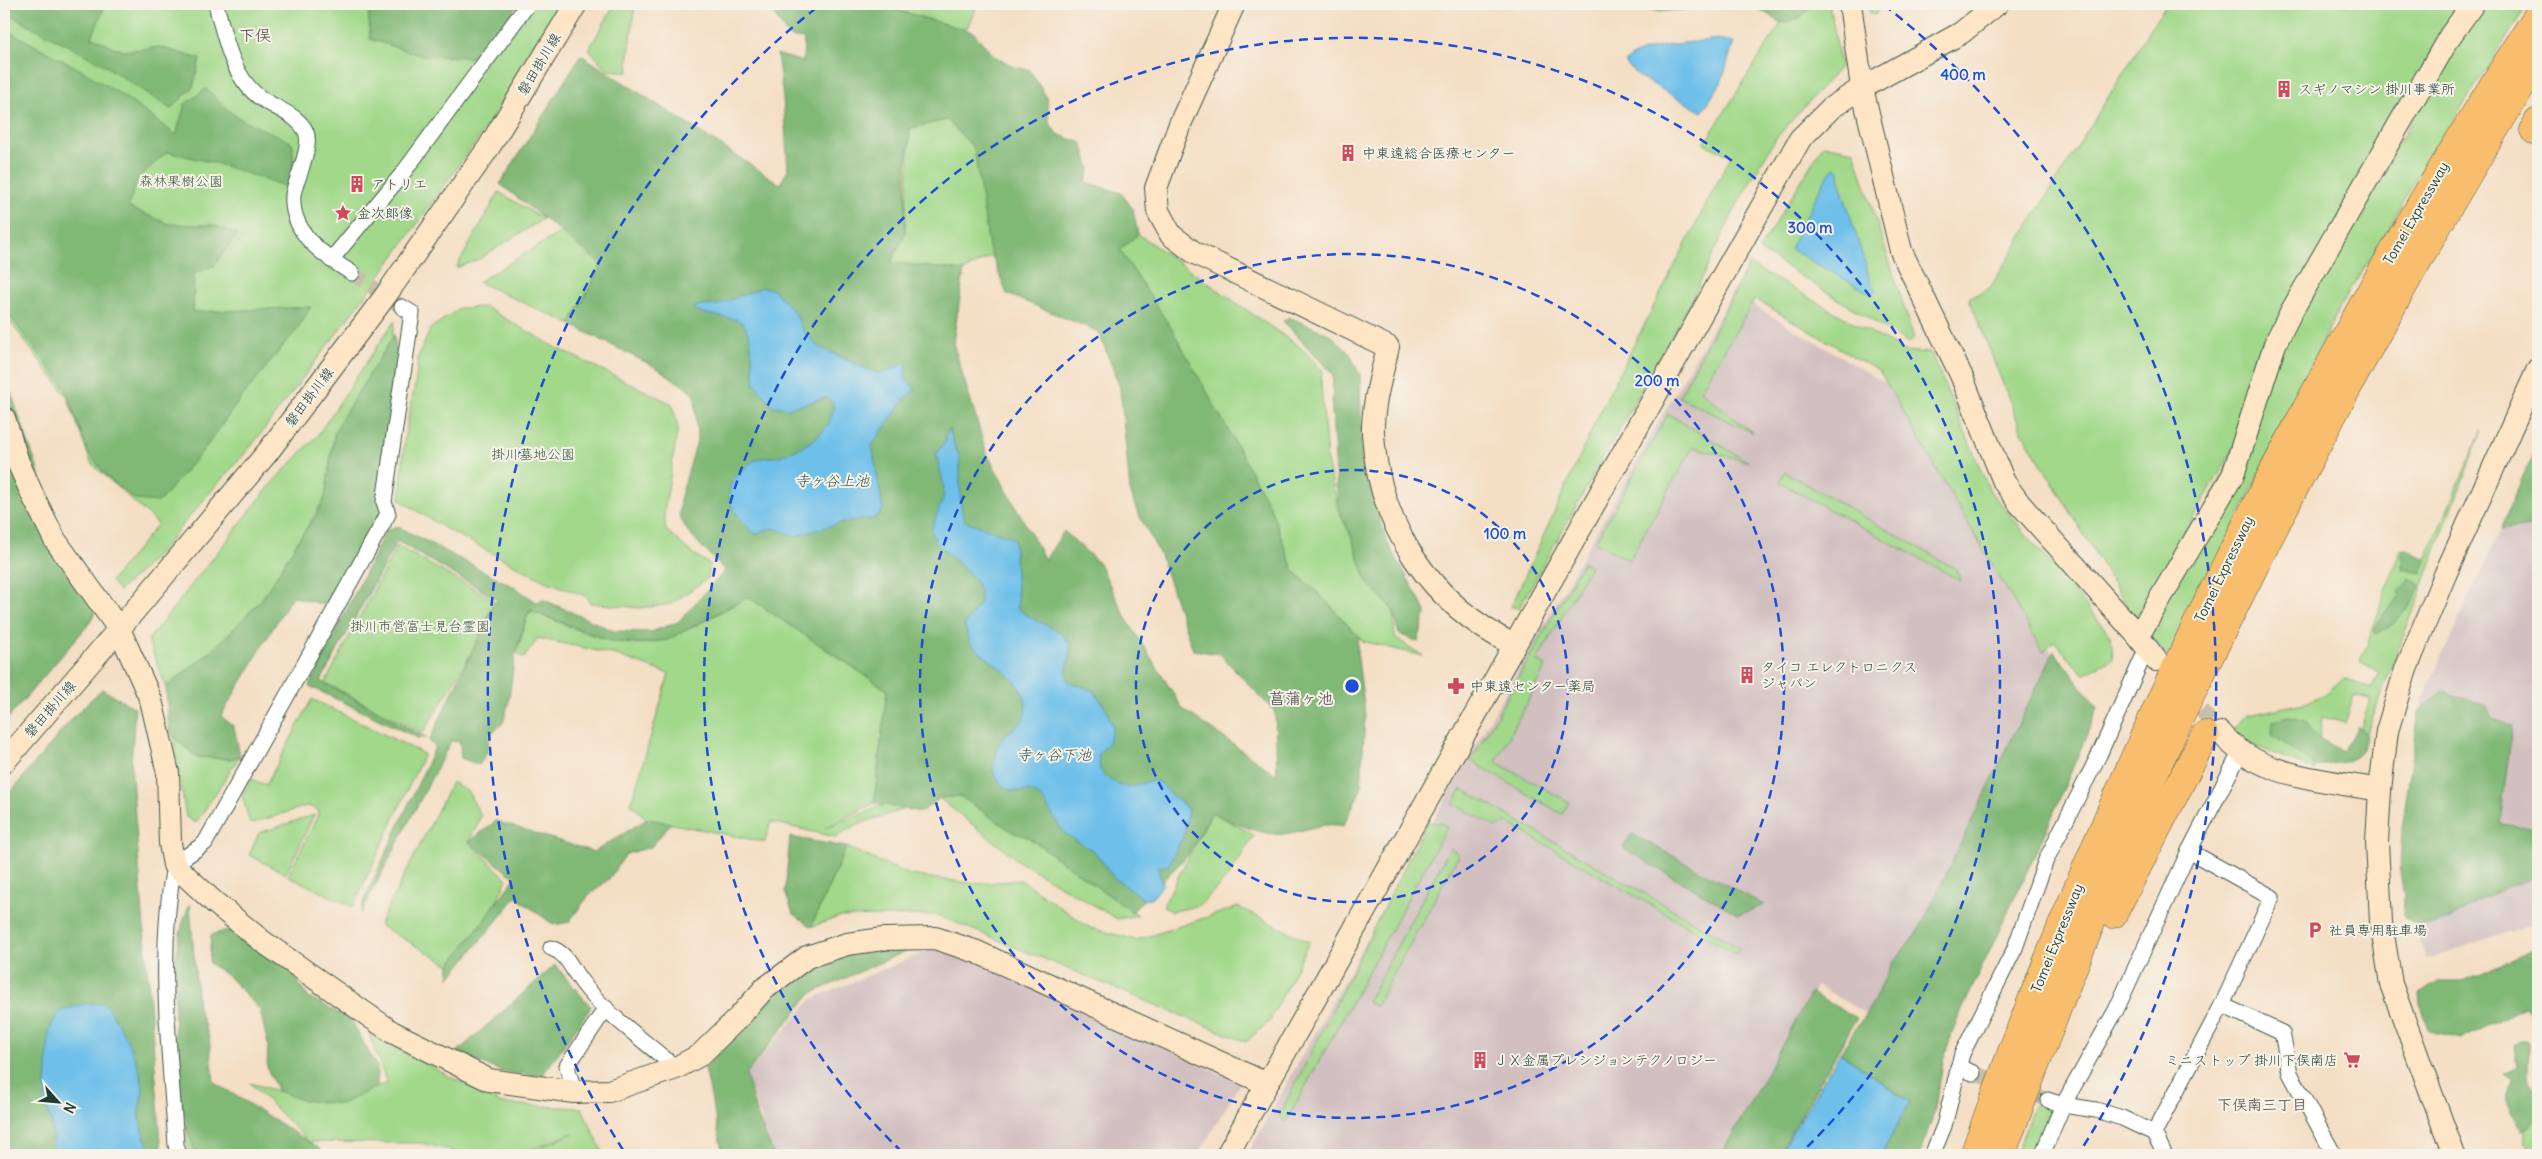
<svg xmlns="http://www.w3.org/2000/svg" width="2542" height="1159" viewBox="0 0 2542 1159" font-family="Delius,'Klee One',sans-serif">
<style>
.industrial{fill:#d2bfc0}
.green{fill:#a1d88a;stroke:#608a5f}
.forest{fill:#80b876;stroke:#507a55;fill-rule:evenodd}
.water{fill:#6ec0ea;stroke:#467e8f}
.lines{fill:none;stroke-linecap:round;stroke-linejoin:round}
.street-tunnel{stroke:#c9bea7;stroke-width:15;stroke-dasharray:15 8;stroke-linecap:butt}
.street-casing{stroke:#3f554a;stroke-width:17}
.secondary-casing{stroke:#3f554a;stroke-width:24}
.highway-casing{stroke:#3f554a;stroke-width:29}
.street{stroke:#fff;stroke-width:15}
.secondary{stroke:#fde5c5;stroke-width:22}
.highway{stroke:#f9be6d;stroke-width:28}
.ring{fill:none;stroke:#1d4ed8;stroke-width:2.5;stroke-dasharray:9 6}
.labels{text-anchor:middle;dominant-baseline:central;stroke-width:4;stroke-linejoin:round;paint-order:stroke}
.street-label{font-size:14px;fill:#1f3d34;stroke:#f7f3e8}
.poi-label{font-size:14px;fill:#1f3d34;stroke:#f7f3e8;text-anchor:start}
.park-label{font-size:14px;fill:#395c45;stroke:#f7f3e8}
.water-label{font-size:15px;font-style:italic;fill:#2f5758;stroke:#f7f3e8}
.neighbourhood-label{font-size:15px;font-weight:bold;fill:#675e60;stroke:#f7f3e8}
.quarter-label{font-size:16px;font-weight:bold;fill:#675e60;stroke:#f7f3e8}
.centre{fill:#1d4ed8;stroke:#f7f3e8;stroke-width:2.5}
.ring-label{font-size:15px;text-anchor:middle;font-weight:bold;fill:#1d4ed8;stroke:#f7f3e8;stroke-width:4;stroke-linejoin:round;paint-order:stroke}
</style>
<rect width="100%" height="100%" fill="#f7f3e8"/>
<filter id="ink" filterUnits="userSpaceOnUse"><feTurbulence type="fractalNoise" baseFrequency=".02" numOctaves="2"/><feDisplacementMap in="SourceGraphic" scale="10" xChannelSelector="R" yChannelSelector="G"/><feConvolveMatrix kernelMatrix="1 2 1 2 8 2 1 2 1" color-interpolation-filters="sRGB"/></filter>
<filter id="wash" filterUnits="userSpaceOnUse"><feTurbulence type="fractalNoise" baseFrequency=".0096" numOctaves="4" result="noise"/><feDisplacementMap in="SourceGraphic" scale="20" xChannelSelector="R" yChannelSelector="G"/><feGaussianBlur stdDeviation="1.12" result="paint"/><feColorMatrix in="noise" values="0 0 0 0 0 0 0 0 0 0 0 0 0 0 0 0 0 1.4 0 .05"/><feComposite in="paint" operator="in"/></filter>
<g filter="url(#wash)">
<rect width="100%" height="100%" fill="#f4dec4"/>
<g class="industrial">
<path d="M1732,293L1889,385L2059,665L1907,1038L1817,985L1723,1155H1247L1454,783Z"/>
<path d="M2538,441V922L2426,959L2413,924L2411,814L2423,698L2500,530Z"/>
<path d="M932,949L963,954L1240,1083L1198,1155H774L746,1074L812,999Z"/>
</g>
<g class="green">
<path d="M4,4H368L489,50L523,4H558L487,126L374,284L249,449L212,490L155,558L119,591L111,581L158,524L91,463L67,396L4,314Z"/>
<path d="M615,4H635L628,63L629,72L607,70L589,49Z"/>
<path d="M880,4H978L966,30L899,11Z"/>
<path d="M1813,4H1829L1841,66L1776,138L1738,203L1687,309L1519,608L1511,607L1604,403L1731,156L1704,144L1781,23L1802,17Z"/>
<path d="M1869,4H1884L1875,15L1870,13Z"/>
<path d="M2166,4H2459L2444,26L2229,456L2135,619L2022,432L1969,298L1990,288Z"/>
<path d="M2479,4H2528L2419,174L2381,241L2340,306L2302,382L2171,662L2150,634L2281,346Z"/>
<path d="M947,120L974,148L995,254L964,271L891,262L905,233L910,128Z"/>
<path d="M1823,145L1854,151L1914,338L1909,343L1759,250Z"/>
<path d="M499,192L543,219L479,259L456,268Z"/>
<path d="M561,232L602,264L570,324L478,282Z"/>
<path d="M1138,234L1301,348L1322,369L1321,385L1327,461L1338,508L1352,538L1367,582L1393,610L1395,638L1423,656L1362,641L1326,601L1293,570L1270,507L1119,250Z"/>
<path d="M1749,264L1904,351L1931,353L1990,491L2111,636L2113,659L2083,674L2054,641L2043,652L1880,372L1755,299L1700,391L1753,433L1679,397Z"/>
<path d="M485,307L553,346L672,404L678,427L664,513L666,530L693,554L710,564L708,578L671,604L640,608L590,603L586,596L545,581L446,529L400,500L405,435L416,380L418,357L431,328L460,308Z"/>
<path d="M395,320L392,338L334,435L325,498L262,599L214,649L166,687L148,640L273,482L317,436Z"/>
<path d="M1668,414L1749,462L1693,447L1629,560L1595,542Z"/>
<path d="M2482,430L2366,734L2361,728L2370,699L2354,695L2345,723L2322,717L2315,770L2228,735L2245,716L2308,702L2328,692L2343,678L2371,689L2379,672L2360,661L2368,643L2400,550L2423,565Z"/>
<path d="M1785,472L1956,569L1961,581L1779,482Z"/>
<path d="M397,546L494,600L478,642L423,733L325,683Z"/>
<path d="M1583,562L1590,566L1537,661L1546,666L1496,762L1569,802L1562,814L1471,761Z"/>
<path d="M748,597L887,690L874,803L825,828L912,794L960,796L1028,837L1138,915L1117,919L1020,862L939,798L858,824L835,837L771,822L765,842L647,819L631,804L669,674L616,655L538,638L524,658L517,654L527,616L531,611C566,624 603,644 640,644C669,644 722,611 748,597Z"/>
<path d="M312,699L424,754L353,907L288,876L319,813L317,809L307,806L250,824L242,795L251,779L266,785Z"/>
<path d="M173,736L196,757L230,759L240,756L196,823L186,817Z"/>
<path d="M452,782L468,792L481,816L469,842L507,879C494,910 475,941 450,965L379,925Z"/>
<path d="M1462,789L1740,948L1736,954L1506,822L1497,827L1453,804Z"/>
<path d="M1212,812L1254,835L1228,877L1200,905L1171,912L1163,906Z"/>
<path d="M314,815L286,874L249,855L259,833Z"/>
<path d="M1427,822L1441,823L1447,827L1286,1122L1279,1116Z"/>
<path d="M846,847L910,875L976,884L1021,880L1090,928L1137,940L1238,907L1309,942L1270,1021L1246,1042L937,915L839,917L811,927Z"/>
<path d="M1450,848L1459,855L1376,1006L1367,1002Z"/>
<path d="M369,1034L502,1104L582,1108L604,1155H526L573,1133L518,1155H470L421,1143L309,1142L250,1083L312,1101L387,1084Z"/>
<path d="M2035,1102L2055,1109L2035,1155H2016Z"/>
<path d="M2526,1119L2538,1121V1155H2532L2526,1143Z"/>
<path d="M185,1125L199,1155H189Z"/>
</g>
<g class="forest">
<path d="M4,4H106L92,37L123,51L160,47L200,59L193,87L171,109L101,63L4,12Z"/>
<path d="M368,4H518L483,58L420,55L370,39Z"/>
<path d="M767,4H880L899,11L973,32L994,56L1017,68L1029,69L1047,98L1049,122L1057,134L1082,143L1090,169L1086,182L1121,193L1133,209L1138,234L1120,250L1173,331L1232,437L1270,507L1293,570L1326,601L1362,641L1358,637L1357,652L1365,713L1361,789L1343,826C1319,820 1297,836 1275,834C1254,832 1230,822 1212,812L1187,856L1132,912L1028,837L1014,833L960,796L940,798L921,812L874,803L887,690L748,597L667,640L644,643L613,642L531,611L532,608L527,616L515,655L508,705L503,723L490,734L487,752L479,765L461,758L460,742L451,741L361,913L365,898L435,747L429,741L497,599L397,541L321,681L427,738H418L309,686L386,530L397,526L516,588L536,602L544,600L614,631L651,632L678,622L725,571L688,532L679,515L680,500L697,441L695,394L659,369L570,324L602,264L500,184L581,55L780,184L788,170L783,97L777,54L803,62L804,39L789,37ZM947,120L974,148L989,248L1007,294L1099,332L1120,388L1130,490L1136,509L1160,555L1193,650L1220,654L1275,712L1277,775L1183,709L1126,618L1099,563L1064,531L1045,560L987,454L953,343L964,271L891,262L905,233L906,168L910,128Z"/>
<path d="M1632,4H1813L1802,17L1781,23L1755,6L1714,7L1659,12Z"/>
<path d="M4,29L83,71L126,98L176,135L185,104L206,89C217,98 227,111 239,118C256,129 277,132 293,144V175L284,186L215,163L167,152L138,178L128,207L169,224L213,225L237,234L215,265L194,274L193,312L311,307L297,329L241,398L206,447L159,502L136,500L109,479L88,453L66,389L4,309Z"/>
<path d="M1289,317L1331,335L1350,354L1360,375L1362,462L1386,540L1426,611L1418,642L1399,634L1393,610L1367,582L1352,538L1338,508L1332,410L1333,374L1283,321Z"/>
<path d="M394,335L399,367L383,513L328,606L292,596L221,716L234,727L240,756L231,759L196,757L169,732L166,687L214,649L262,599L301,536L315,517L325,498L334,435L342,418Z"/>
<path d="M4,373L74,573L97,609L88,625L4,723Z"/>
<path d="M2538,448V525L2500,530L2524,474Z"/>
<path d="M2407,549L2427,559L2422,573L2402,569V550Z"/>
<path d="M2410,578L2421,585C2410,604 2398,626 2376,634L2374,630L2387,609L2401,595L2398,594Z"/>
<path d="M2054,651L2098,708L2048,826L1955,1025L1943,1060L1936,1108L1919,1155H1881L1910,1102L1840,1053L1872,1004L1892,964L1919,930Z"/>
<path d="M102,689L135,708L131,764L162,1155H4V800L75,715Z"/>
<path d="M2444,691L2486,706L2492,718L2512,727L2500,824L2538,828V876L2481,898L2448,920L2433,925L2413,924L2403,915L2404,896L2400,872L2402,829L2419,711Z"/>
<path d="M2289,717L2305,721L2318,738L2343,751L2358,726L2366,734C2364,764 2341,762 2316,766L2272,735L2273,721Z"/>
<path d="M647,819L671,823L651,847L626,854L609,879L589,895L569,922L554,925L516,897L450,978V965L515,878L469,842L496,821L594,852Z"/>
<path d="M1632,834L1764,905L1739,915L1623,848Z"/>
<path d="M790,837L846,847L811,927L793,913L785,892Z"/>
<path d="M190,904L198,1008L209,1037L214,1082L320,1149L322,1155H196C177,1104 174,1052 175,997C176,963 175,937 190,904Z"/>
<path d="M245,912L271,939L307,996L351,1020L377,1067V1087L341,1104L301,1100L277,1090L267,1068L268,1045L260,1010L228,976L209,963L211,935L228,930Z"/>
<path d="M935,938L810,994L746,1074L757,1115L774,1155H723L705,1068L771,984L831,950Z"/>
<path d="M2538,948V1017L2524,1007L2461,1039L2430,1031L2420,1004L2419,993L2438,982H2460Z"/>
<path d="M555,965L591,1007L542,1076L503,1072L456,1053Z"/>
<path d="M1811,993L1857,1018L1778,1155H1721Z"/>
<path d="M2520,1041H2528V1079L2538,1095V1109L2531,1127L2522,1131C2513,1114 2499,1098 2512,1079L2504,1074L2517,1068L2514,1045Z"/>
</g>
<g class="water">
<path d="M1717,39L1734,42L1721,83L1702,112L1640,77L1625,63C1639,44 1693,43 1717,39Z"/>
<path d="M1834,167L1839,170L1840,183L1871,283L1876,291L1871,294L1790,249L1824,181Z"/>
<path d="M763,287L774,290L795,313L803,330L817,346L876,373L885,372L903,364L907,367L905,378L916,390L906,397L872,445L883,509L879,515L872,519L848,521L796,536L773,528L755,534C734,515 715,492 744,469C747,466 752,461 756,460C764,456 774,458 782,455C807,447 836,430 833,401L826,398L789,408L773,406L755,384L750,338L744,324L737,320L698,312L695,309L696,306L717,305Z"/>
<path d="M949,429L956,451L959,453C962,476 957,499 965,521L1014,538L1018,608C1030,622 1062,627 1069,643C1074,654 1063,669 1068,681L1094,691L1106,709L1113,728L1108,743L1099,754C1097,777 1109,780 1128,788L1152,780L1162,784L1171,795L1181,802L1188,810L1184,835L1168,866L1157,867L1163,884L1154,896L1145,900L1113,877L1095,852L1065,834L1040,796L1029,791H1012L1002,786L993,772C995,760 996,744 1005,735C1011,728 1021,727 1024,717C1035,684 992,665 973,646C968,641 967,631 964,625L980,603V591L975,579L936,543L931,531L943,498L944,486L936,454L947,440L945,437Z"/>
<path d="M103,1003C120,1020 141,1065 143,1089C143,1097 139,1105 139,1112C140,1126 145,1140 151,1152L160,1155H50L53,1146L52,1125L45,1102L49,1031L58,1012L83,1004Z"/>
<path d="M1840,1053L1910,1102L1881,1155H1779Z"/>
</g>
</g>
<g filter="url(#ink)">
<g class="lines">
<g class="street-tunnel">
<path d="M352,273L402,307"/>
<path d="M2186,693L2221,733"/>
<path d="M1973,1073L2048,1100"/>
</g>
<g class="street-casing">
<g id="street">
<path d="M216,4C224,35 232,76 258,96C273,108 298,114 306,132C310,141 305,157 302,166C300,175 294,186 293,195C290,233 324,256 352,273"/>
<path d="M331,260L403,173L528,4"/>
<path d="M551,948C568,954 570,967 581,981C604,1013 646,1042 676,1068"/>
<path d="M2222,1005L2282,1033L2290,1073L2334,1155"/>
<path d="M1958,1067L1973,1073"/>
<path d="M574,1092L567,1066L606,1008"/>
<path d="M2048,1100L2063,1105L2096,1110L2122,1118L2154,1133L2165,1155"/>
<path d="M2154,1133L2222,1005L2272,897L2189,851"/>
<path d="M179,1155L176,1145C170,1052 157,957 174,865L205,843L388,514L384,502L412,313L402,307"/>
<path d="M1932,1155L1944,1126L1962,1054L2015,948L2046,860L2099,755L2147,648"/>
<path d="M2042,1155L2063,1105L2116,1010L2189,851L2241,751"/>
</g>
</g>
<g class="secondary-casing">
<g id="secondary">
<path d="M1234,4L1180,124L1156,188L1158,211L1171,235L1195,253L1388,347C1382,374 1372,405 1373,433C1378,526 1431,604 1514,645"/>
<path d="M1850,4L1862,88L1901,251L1961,375L2004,482L2019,503L2138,636L2156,660"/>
<path d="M4,418L18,462L33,496L55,540L119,629L151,700L168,773L170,843L174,865L214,902L262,941L392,1032L489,1080L574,1092L609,1091L676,1068L700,1055L739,1017L764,989L807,957L847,944L883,939L935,938L977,952L1267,1084"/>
<path d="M2138,636L2233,475L2275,344L2291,312L2450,36L2473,4"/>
<path d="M2221,733C2258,778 2327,780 2380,790"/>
<path d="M4,762L119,629L267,453L386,295L489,147L576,4"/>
<path d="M1227,1155L1800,139L1831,108L1862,88L1961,33L1997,4"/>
<path d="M2454,1155L2391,984L2381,922L2377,842L2380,790L2387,731L2406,669L2445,575L2538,369"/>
</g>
</g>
<g class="highway-casing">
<g id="highway">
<path d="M2534,130L2538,122"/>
<path d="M2113,914L2205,735"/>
<path d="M1974,1155C2029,998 2094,845 2164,693C2274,459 2397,232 2538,15"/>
<path d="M2001,1155C2044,1042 2087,929 2134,818C2172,730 2216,643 2259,557C2345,387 2436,221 2538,59"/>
</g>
</g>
<use href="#street" class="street"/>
<use href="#secondary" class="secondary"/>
<use href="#highway" class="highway"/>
</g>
</g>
<g class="ring">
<circle cx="1352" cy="686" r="216"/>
<circle cx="1352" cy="686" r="432"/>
<path d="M902 1152A648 648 0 1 1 1802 1152"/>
<path d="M623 1150A864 864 0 0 1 820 5M1884 5A864 864 0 0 1 2081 1150"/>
</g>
<defs>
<g id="building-bare" transform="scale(1.35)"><path d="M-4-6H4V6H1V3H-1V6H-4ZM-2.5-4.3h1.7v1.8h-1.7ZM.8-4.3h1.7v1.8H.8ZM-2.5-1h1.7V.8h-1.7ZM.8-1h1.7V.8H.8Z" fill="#d1495b" stroke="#f7f3e8" stroke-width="2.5" paint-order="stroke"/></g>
<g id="sight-bare" transform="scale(1.35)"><path d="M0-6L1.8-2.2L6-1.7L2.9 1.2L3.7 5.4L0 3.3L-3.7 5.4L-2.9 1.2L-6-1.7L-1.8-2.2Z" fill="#d1495b" stroke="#f7f3e8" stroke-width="2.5" paint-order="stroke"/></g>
<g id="pharmacy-bare" transform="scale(1.35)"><path d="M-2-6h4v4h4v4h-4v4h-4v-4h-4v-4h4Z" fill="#d1495b" stroke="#f7f3e8" stroke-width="2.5" paint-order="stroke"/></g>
<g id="parking-bare" transform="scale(1.35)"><path d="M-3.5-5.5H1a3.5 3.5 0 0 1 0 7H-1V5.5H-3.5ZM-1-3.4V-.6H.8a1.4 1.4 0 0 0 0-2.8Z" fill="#d1495b" stroke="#f7f3e8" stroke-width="2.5" paint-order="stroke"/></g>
<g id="supermarket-bare" transform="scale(1.35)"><path d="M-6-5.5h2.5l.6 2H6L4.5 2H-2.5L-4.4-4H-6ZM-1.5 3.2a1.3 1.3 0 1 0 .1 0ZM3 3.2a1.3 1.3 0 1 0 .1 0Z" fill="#d1495b" stroke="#f7f3e8" stroke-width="2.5" paint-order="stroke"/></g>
</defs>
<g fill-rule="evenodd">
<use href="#building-bare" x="2284" y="89"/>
<use href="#building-bare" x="1348" y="153"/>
<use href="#building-bare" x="357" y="184"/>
<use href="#sight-bare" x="343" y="213"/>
<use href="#building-bare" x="1747" y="675"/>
<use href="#pharmacy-bare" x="1456" y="686"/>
<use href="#parking-bare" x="2315" y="930"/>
<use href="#building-bare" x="1480" y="1060"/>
<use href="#supermarket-bare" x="2352" y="1060"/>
</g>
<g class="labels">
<g class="street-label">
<text transform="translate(539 64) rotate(-59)">磐田掛川線</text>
<text transform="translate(2416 213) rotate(-60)">Tomei Expressway</text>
<text transform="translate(309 397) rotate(-53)">磐田掛川線</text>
<text transform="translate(2224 569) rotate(-64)">Tomei Expressway</text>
<text transform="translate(50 709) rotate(-49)">磐田掛川線</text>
<text transform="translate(2057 938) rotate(-68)">Tomei Expressway</text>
</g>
<g class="poi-label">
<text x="2298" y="89">スギノマシン 掛川事業所</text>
<text x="1362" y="153">中東遠総合医療センター</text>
<text x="371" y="184">アトリエ</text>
<text x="357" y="213">金次郎像</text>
<text x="1761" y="667">タイコ エレクトロニクス<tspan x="1761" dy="16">ジャパン</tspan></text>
<text x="1470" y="686">中東遠センター薬局</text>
<text x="2329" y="930">社員専用駐車場</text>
<text x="1494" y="1060">ＪＸ金属プレシジョンテクノロジー</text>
<text x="2338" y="1060" text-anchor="end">ミニストップ 掛川下俣南店</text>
</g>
<g class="park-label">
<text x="181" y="181">森林果樹公園</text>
<text x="533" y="454">掛川墓地公園</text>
<text x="420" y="626">掛川市営富士見台霊園</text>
</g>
<g class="water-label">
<text x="832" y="480">寺ヶ谷上池</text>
<text x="1054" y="754">寺ヶ谷下池</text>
</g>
<g class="neighbourhood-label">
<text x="2262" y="1104">下俣南三丁目</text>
</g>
<g class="quarter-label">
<text x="255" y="35">下俣</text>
<text x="1301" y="698">菖蒲ヶ池</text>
</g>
</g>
<circle cx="1352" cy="686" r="8" class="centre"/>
<g class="ring-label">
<text x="1963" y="80">400 m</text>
<text x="1810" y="233">300 m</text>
<text x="1657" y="386">200 m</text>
<text x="1505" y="539">100 m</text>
</g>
<rect width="2542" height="1159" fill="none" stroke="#f7f3e8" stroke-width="20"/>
<g transform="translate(58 1102) rotate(117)" stroke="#f7f3e8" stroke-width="4" paint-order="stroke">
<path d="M0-4L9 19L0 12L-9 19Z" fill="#1f3d34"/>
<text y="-8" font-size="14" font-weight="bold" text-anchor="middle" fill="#1f3d34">N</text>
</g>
</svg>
